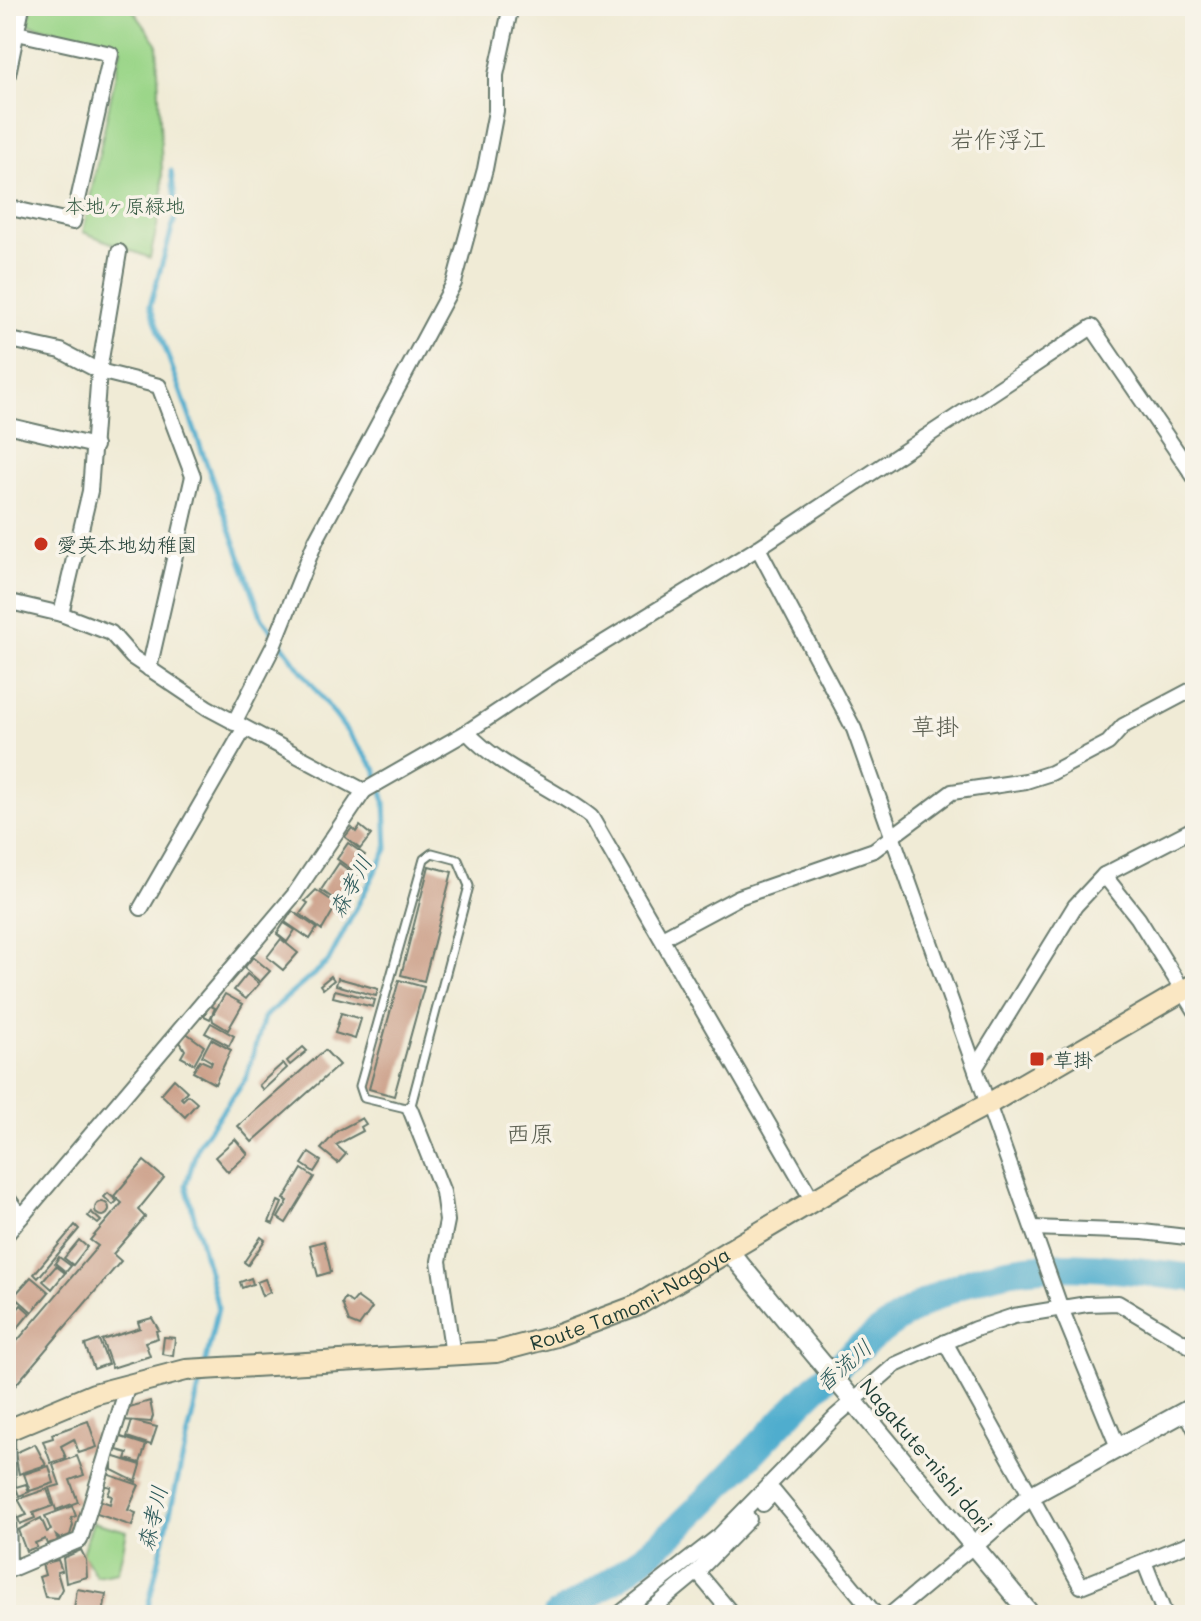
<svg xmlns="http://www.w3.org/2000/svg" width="1201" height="1621" viewBox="0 0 1201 1621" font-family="Mali,'Klee One',sans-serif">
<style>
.green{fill:#9bd689;stroke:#5d8a5e;stroke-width:2}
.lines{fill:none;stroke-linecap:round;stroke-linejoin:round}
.stream{stroke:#50adce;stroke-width:5}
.river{stroke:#50adce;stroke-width:28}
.building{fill:#cb9e87}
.service-casing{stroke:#687a6d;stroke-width:11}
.minor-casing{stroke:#687a6d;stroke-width:18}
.tertiary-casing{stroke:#687a6d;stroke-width:22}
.secondary-casing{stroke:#687a6d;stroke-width:24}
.service{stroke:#fff;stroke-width:7}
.minor{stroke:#fff;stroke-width:14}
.tertiary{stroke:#fff;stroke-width:18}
.secondary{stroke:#fae7c3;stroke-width:20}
.poi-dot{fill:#c8321e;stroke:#f7f3e8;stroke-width:3}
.labels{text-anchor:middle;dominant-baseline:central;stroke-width:7;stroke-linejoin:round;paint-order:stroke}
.park-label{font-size:20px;fill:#385c45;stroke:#f7f3e8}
.poi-label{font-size:20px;fill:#1f3d34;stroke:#f7f3e8;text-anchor:start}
.street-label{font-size:20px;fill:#1f3d34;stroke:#f7f3e8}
.water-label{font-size:22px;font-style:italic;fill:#2b595a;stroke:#f7f3e8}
.quarter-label{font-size:24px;fill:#5b5f51;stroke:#f7f3e8}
</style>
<rect width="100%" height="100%" fill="#f7f3e8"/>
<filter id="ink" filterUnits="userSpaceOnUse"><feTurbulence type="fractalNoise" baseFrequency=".0125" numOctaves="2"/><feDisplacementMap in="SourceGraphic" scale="16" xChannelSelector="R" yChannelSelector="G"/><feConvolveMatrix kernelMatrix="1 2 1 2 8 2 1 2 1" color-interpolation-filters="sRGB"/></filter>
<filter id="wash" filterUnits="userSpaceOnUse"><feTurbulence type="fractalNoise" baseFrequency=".006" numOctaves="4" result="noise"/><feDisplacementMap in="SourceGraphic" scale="32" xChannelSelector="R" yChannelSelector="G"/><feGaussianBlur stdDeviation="1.8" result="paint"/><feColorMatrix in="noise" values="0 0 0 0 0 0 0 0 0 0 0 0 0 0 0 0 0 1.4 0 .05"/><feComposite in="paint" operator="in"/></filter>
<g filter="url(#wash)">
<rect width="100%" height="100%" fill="#f0ebd6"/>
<g class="green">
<path d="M32,6H130L157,43L163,200L150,258L83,232L121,48L28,24Z"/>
<path d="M93,1522L127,1531L118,1572L96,1576L82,1553Z"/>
</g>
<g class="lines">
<g class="stream">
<path d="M171,171L177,211L150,306L262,618L274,634"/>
<path d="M205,1365L218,1308L186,1185L198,1145L246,1078L264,1017L328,962L387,849L385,802L376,770L280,642"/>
<path d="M146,1615L202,1375"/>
</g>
<path class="river" d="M557,1615C600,1591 644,1559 680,1526C776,1437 854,1319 983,1277C1051,1256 1127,1271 1195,1278"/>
</g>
<g id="blocks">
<g class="building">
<path d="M360,826L371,835L360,849L345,837L352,828L356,832Z"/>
<path d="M348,843L365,855L354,871L337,859Z"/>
<path d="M339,863L358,877L341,904L321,890Z"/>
<path d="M429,866L452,872L424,981L401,975Z"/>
<path d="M316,890L337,904L322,930L300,914L308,903L305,901Z"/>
<path d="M292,911L317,928L310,939L285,922Z"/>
<path d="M284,923L295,930L287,942L277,934Z"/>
<path d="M281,939L298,953L283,970L267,957Z"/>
<path d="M253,957L270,971L260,982L244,968Z"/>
<path d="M247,974L259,984L246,999L234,990Z"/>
<path d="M331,976L334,980L323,989L320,985Z"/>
<path d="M338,978L378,989L376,996L336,985Z"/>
<path d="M399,980L424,987L394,1096L369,1089Z"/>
<path d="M335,990L375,1000L373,1007L333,997Z"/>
<path d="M225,994L243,1004L228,1030L213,1021L212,1016Z"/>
<path d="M209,1005L215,1008L210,1019L204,1016Z"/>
<path d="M341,1013L361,1019L355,1039L335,1033Z"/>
<path d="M211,1023L234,1036L229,1046L205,1033Z"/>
<path d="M185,1032L204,1046L194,1064L181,1057L185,1050L180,1042Z"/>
<path d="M211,1039L231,1050L215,1084L193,1072L200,1060L211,1065L212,1062L202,1056Z"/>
<path d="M303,1047L307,1051L290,1065L287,1061Z"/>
<path d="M325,1050L339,1065L252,1142L238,1126Z"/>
<path d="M283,1063L287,1068L263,1090L259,1085Z"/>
<path d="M174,1079L187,1091L181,1098L183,1100L188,1095L197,1103L185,1117L161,1094Z"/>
<path d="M362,1118L366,1124L361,1127L363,1131L336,1145L346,1154L338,1163L321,1149L337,1131Z"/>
<path d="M235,1139L248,1154L228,1172L215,1157Z"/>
<path d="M309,1153L321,1161L314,1172L302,1164Z"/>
<path d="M144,1161L164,1178L138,1210L145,1217L113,1254L121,1261L14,1387L6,1380V1354L98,1246L90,1240L122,1203L114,1196Z"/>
<path d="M302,1169L314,1177L286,1223L278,1218L288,1201L284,1199Z"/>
<path d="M108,1193L117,1201L113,1205L104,1197Z"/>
<path d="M278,1201L282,1203L273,1224L269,1222Z"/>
<circle cx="102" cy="1209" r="7"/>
<path d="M91,1212L101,1221L98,1224L88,1216Z"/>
<path d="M75,1225L79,1229L38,1278L34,1274Z"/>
<path d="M261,1237L265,1240L248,1265L244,1262Z"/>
<path d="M79,1240L87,1247L73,1265L64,1258Z"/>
<path d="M324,1241L331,1272L318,1276L310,1245Z"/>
<path d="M59,1257L71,1266L66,1272L55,1263Z"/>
<path d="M56,1266L65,1273L52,1289L43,1281Z"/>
<path d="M31,1277L49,1292L32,1312L14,1296Z"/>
<path d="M251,1278L253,1284L242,1288L240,1282Z"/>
<path d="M265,1279L270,1292L262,1296L257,1282Z"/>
<path d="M357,1297L372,1308L359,1326L349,1322L342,1303L345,1298L352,1303Z"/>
<path d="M13,1299L18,1302L6,1316V1307Z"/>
<path d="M21,1305L30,1313L12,1335L6,1331V1322Z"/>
<path d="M152,1318L159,1330L156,1331L158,1338L145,1342L150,1356L112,1368L102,1340L140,1328L138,1322Z"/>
<path d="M164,1337L175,1338L173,1356L162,1354Z"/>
<path d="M99,1340L108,1364L94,1369L85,1345Z"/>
<path d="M150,1401L153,1416L151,1422L122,1420L126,1408Z"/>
<path d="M88,1421L97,1447L79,1453L74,1439L61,1446L66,1458L51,1463L43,1441L53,1438L52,1434Z"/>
<path d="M132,1421L157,1427L151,1445L127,1437Z"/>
<path d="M121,1437L146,1445L140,1463L126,1459L128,1453L117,1450Z"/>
<path d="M35,1444L46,1465L19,1474L15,1453Z"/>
<path d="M77,1456L84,1475L70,1480L78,1502L56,1510L49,1488L60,1485L53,1465Z"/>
<path d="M112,1456L141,1465L136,1482L112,1470Z"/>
<path d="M49,1466L54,1483L30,1491L24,1474Z"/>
<path d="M107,1474L139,1485L128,1510L136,1513L132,1526L94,1513L99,1500L110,1504L112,1496L108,1495L111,1487L103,1485Z"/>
<path d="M26,1484L29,1492L19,1496L16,1487Z"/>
<path d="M47,1489L53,1506L33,1513L35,1518L20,1524L18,1518L27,1515L18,1499Z"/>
<path d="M72,1506L76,1516L71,1518L73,1525L70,1535L60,1539L56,1536L58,1541L47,1544L45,1539L35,1543L37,1547L26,1551L18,1530L41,1518L47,1532L51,1530L45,1516Z"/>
<path d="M81,1550L86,1560L87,1577L66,1583L63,1558Z"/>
<path d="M58,1560L62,1571L57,1572L62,1589L57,1598L45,1597L39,1577L45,1575L42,1564Z"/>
<path d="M77,1589L106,1594L103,1615H81L82,1610L74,1609Z"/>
</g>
</g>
</g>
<g filter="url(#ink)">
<use href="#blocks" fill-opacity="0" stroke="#687a6d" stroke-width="2"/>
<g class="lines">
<g class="service-casing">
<path id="service" d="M432,853L458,860L469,886L410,1109L364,1098L360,1086L424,859Z"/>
</g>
<g class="minor-casing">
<g id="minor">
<path d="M6,84L22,6"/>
<path d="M6,207L73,222L111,54L17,33"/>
<path d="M6,339L61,351L99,371L159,386L193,476L149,669"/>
<path d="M6,425L95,446"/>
<path d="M758,548L854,729L1060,1306L1118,1447"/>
<path d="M6,601L61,614L111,633L132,657L208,708L364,791L467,732L569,664L758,548L1092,327L1195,478"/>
<path d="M61,614L90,491L99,371L119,252"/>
<path d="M234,723L273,647L316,540L454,283L485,169L496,111V75L511,6"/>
<path d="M467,732C501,769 552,786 591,817L814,1203"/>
<path d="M1104,875L1138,918L1195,1010"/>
<path d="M141,908L244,729"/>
<path d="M662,938L739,897L874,850L952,792L1026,781L1051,773L1108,743L1123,726L1195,688"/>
<path d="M977,1065L1075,906L1104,875L1195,828"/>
<path d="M410,1109L443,1192L447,1221L439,1261L453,1355"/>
<path d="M6,1196L21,1217"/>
<path d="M1033,1228L1143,1232L1195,1238"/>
<path d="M6,1235L294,895L364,791"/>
<path d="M945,1342L1081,1586L1195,1541"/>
<path d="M1186,1411L1195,1429"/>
<path d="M7,1430L9,1570L80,1540L128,1385"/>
<path d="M763,1504L774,1492L876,1615"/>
<path d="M1145,1564L1165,1615"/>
<path d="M697,1572L733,1615"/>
<path d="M618,1615L719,1536L836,1416L895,1365L975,1329L1014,1316L1087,1304L1118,1303L1195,1349"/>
<path d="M645,1615L697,1572L749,1519"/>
<path d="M890,1615L974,1545"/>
</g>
</g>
<g class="tertiary-casing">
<g id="tertiary">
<path d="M728,1250L1031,1615"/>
<path d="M974,1545L1030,1496L1195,1406"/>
</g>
</g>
<g class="secondary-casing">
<g id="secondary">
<path id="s1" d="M6,1431L94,1394L186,1370L496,1352L556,1336L636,1306L875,1164L990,1103L1195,984"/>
</g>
</g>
<use href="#service" class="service"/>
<use href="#minor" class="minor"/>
<use href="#tertiary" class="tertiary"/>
<use href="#secondary" class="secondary"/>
</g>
</g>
<g class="poi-dot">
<circle cx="41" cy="544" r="8"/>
<rect x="1029" y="1051" width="16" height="16" rx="4"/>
</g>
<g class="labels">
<g class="park-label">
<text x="125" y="205">本地ヶ原緑地</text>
</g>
<g class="poi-label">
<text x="57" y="544">愛英本地幼稚園</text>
<text x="1053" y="1059">草掛</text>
</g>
<g class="street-label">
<text stroke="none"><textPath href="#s1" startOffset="646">Route Tamomi-Nagoya</textPath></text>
<text transform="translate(927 1455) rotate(50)">Nagakute-nishi dori</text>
</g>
<g class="water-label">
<text transform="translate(350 886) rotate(-62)">森孝川</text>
<text transform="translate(843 1365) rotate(-41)">香流川</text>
<text transform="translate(152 1518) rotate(-77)">森孝川</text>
</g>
<g class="quarter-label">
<text x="998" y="138">岩作浮江</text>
<text x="935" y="725">草掛</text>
<text x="530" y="1132">西原</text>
</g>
</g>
<rect width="1201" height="1621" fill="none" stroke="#f7f3e8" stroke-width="32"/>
</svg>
